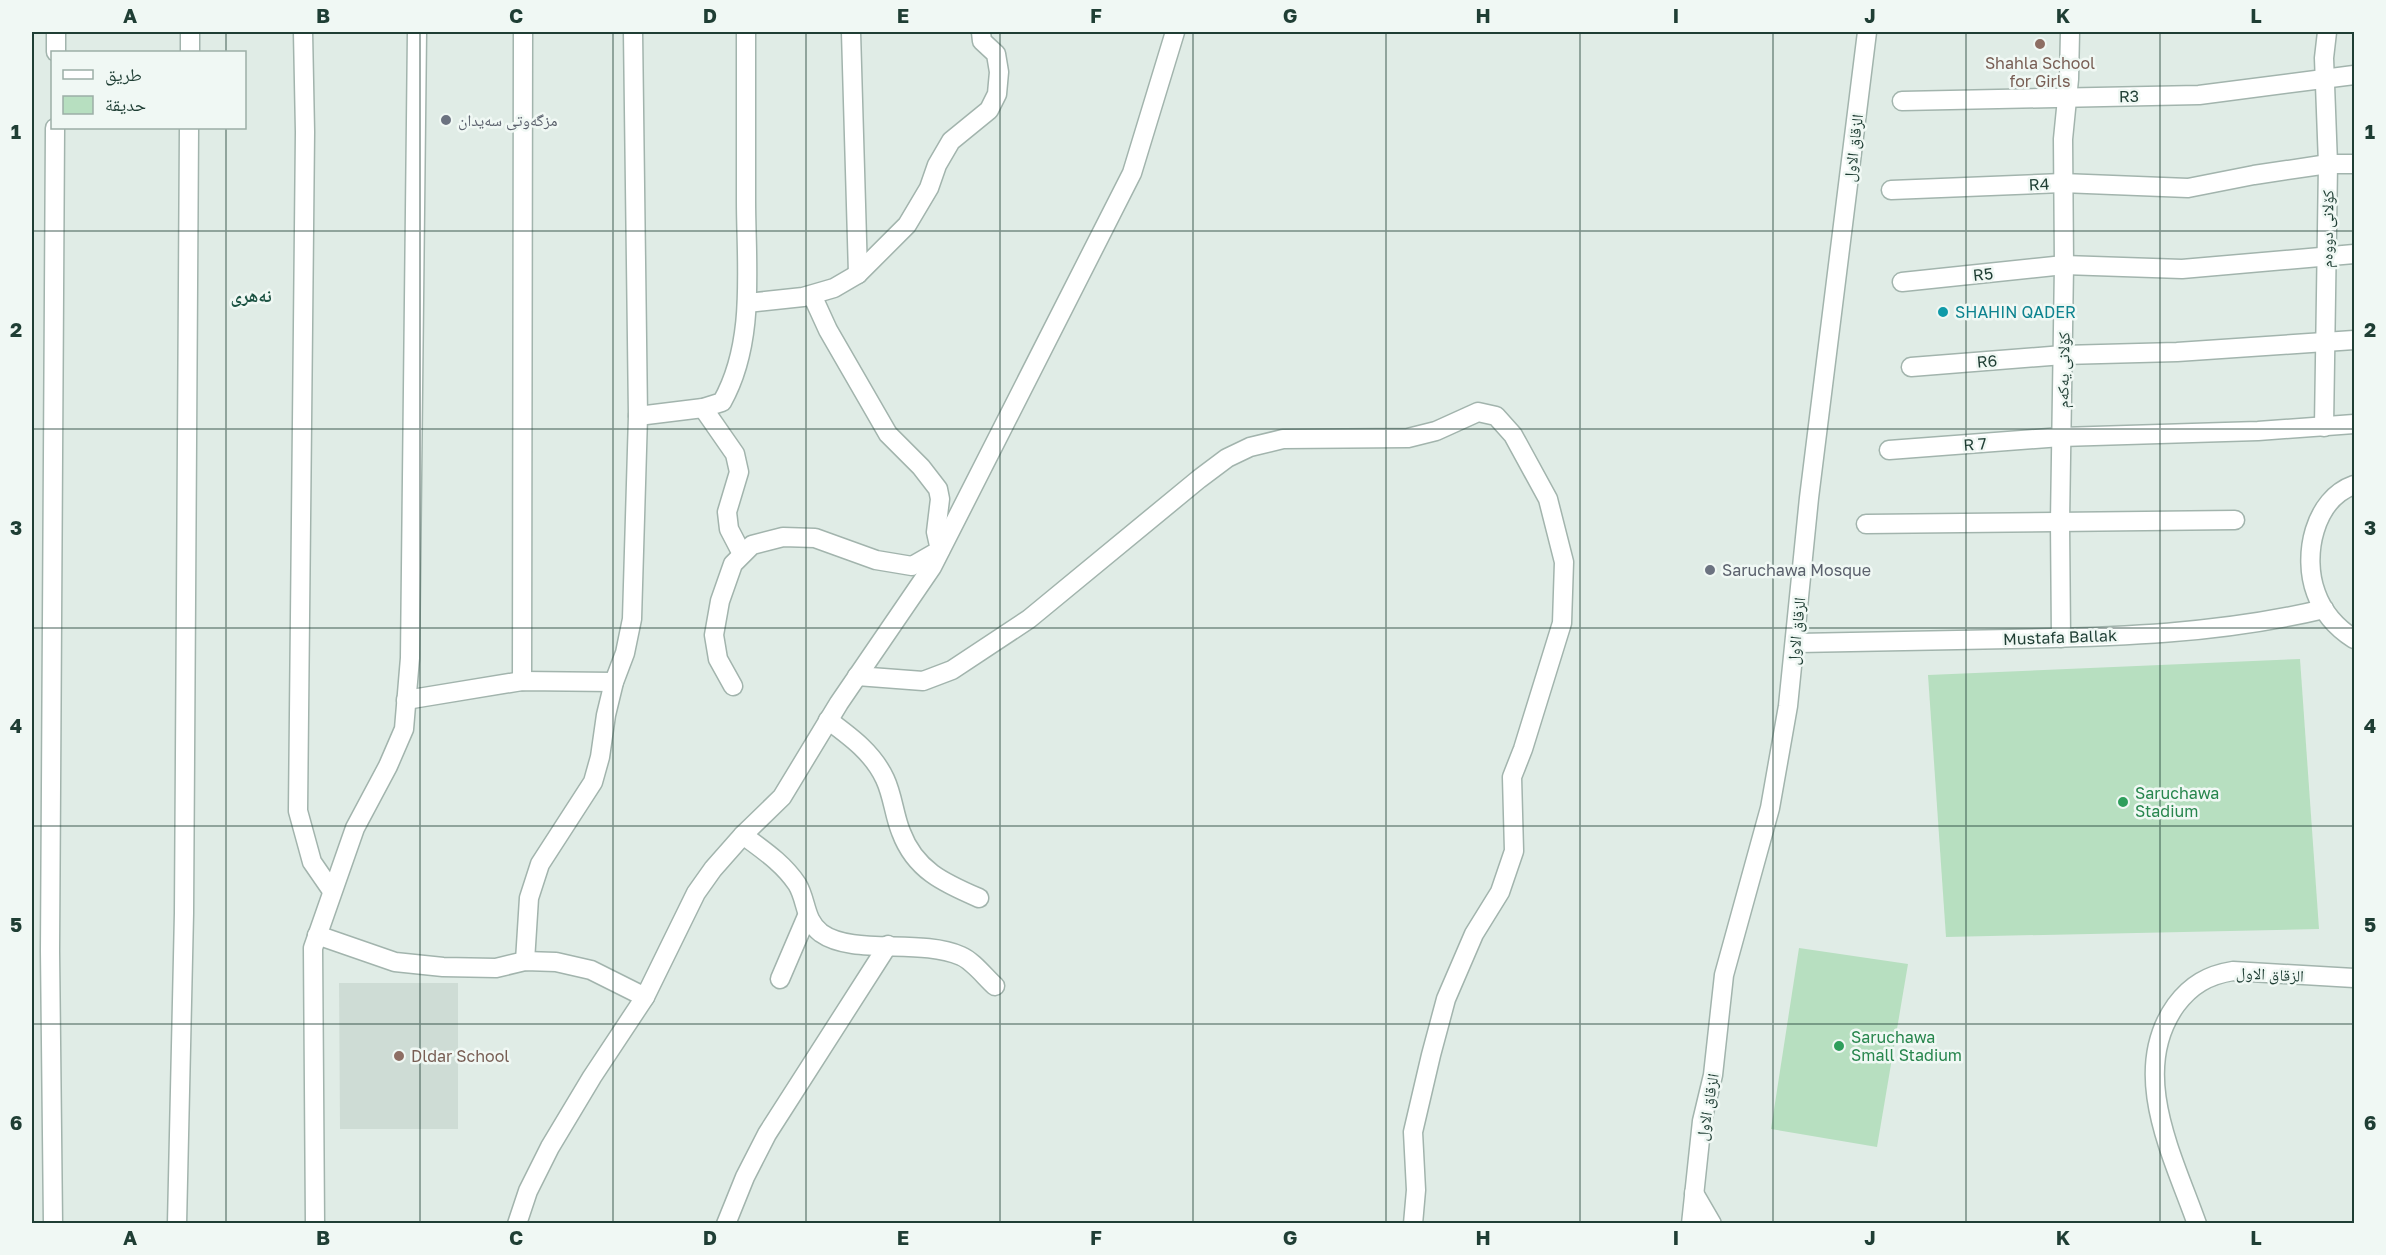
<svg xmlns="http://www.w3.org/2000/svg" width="2386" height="1255" viewBox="0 0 2386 1255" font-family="'Golos Text','Noto Naskh Arabic',sans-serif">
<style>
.built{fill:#cedcd5}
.green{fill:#b7dfc0}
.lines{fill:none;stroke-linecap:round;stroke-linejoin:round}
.street-casing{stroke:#a2b4ad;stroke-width:21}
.street{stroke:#fff;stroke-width:18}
.grid{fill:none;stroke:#1f3e34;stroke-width:1.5;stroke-opacity:0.55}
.education-dot{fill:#8d6e63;stroke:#f0f8f4;stroke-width:2}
.worship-dot{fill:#6b7280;stroke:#f0f8f4;stroke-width:2}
.culture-dot{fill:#0f9aa8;stroke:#f0f8f4;stroke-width:2}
.leisure-dot{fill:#2e9e5b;stroke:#f0f8f4;stroke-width:2}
.labels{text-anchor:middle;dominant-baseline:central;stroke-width:5;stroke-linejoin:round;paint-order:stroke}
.education-label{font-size:16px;fill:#785e54;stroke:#f0f8f4}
.street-label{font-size:16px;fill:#1f3e34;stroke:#f0f8f4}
.worship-label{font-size:16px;fill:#5b616d;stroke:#f0f8f4;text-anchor:start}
.culture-label{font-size:16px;fill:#0d838f;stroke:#f0f8f4;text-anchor:start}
.leisure-label{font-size:16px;fill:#27864d;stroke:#f0f8f4;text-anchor:start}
.neighbourhood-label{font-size:18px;font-weight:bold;fill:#1a5141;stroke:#f0f8f4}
.neatline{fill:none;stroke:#1f3e34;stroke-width:2}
.grid-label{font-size:20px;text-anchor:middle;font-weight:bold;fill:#1f3e34}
</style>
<rect width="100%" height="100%" fill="#e0ece6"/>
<path class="built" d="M339,983H458V1129H340Z"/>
<g class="green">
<path d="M2300,659L2319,929L1946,937L1928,675Z"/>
<path d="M1799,948L1908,964L1877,1147L1771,1129Z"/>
</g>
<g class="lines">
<g class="street-casing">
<g id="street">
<path d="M303,32L305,132L298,811L312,862L332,891"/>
<path d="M851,32L858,274"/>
<path d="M56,52V32"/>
<path d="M190,52V32"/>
<path d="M1902,101L2199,95L2354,75"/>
<path d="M1891,190L2062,183L2188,188L2254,175L2328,164H2354"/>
<path d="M1902,282L2064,265L2182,269L2354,254"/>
<path d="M747,303L803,297L834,288L858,274L907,225L929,188L937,165L951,141L989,110L997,94L999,72L996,54L982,41L981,32"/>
<path d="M1911,367L2063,355L2177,352L2354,340"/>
<path d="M703,408L735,454L739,472L727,512L729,529L742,554"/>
<path d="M638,416L703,408L722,402C756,342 746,266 746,200C746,144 746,88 746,32"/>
<path d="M2324,427L2328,164L2324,58L2327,32"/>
<path d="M1889,450L2061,437L2258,431L2354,424"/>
<path d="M2354,485C2314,499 2302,556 2316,593C2323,613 2337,628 2354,639"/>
<path d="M1866,524L2235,520"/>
<path d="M2061,638L2060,522L2064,265L2063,139L2069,79L2070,32"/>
<path d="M1795,643C1867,642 1939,640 2010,639C2116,637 2220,634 2324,609"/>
<path d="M857,676L923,681L952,670L1029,619L1199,479L1227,458L1250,447L1283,439L1408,438L1436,431L1478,412L1496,416L1513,435L1548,499L1564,562L1562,623L1523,749L1512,777L1514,851L1500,892L1474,934L1446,999L1431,1055L1413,1132L1416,1190L1413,1224"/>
<path d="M522,681L523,32"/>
<path d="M733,686L718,659L714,635L720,601L733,564L752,545L783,537L815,538L876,560L912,566L940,550L936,532L940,499L938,489L921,467L888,434L828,330L812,295"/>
<path d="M406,700L522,681L614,682"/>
<path d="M828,720C851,737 873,753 885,779C893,796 894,815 901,832C915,870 944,883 979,898"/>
<path d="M743,835C763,850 783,863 797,884C807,900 804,920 821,933C853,956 920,938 961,956C973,961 985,977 995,986"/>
<path d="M317,935L395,962L443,967L496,968L525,961L556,962L591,970L645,997"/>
<path d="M525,961L529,898L540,864L593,782L600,757L606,715L614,682L625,653L632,619L638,416L633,32"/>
<path d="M780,979L807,916"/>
<path d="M1694,1193L1712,1224"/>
<path d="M53,1224L50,951L55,128"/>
<path d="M177,1224L184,913L189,128"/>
<path d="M315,1224L313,948L355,828L388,766L404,729L410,658L417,32"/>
<path d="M517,1224L528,1191L550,1147L592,1077L645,997L696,893L713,869L743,835L782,797L839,703L932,567L1132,173L1175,32"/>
<path d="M726,1224L745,1177L767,1134L888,945"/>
<path d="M1691,1224L1702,1121L1713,1075L1724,975L1770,808L1788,706L1809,498L1867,32"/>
<path d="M2197,1224C2173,1156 2128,1072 2176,1005C2191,985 2208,975 2233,971L2354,978"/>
</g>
</g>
<use href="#street" class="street"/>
</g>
<path class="grid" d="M226,32V52M420,32V1224M613,32V1224M806,32V1224M1000,32V1224M1193,32V1224M1386,32V1224M1580,32V1224M1773,32V1224M1966,32V1224M2160,32V1224M226,128V1224M32,231H2354M32,429H2354M32,628H2354M32,826H2354M32,1024H2354"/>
<g class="education-dot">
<circle cx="2040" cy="44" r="6"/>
<circle cx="399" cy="1056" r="6"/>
</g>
<g class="worship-dot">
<circle cx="446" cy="120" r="6"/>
<circle cx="1710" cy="570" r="6"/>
</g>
<circle class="culture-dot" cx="1943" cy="312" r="6"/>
<g class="leisure-dot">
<circle cx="2123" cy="802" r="6"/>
<circle cx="1839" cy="1046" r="6"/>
</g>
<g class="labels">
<g class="education-label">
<text x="2040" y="63">Shahla School<tspan x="2040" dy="18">for Girls</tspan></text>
<text x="411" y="1056" text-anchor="start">Dldar School</text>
</g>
<g class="street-label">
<text transform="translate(2129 96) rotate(-1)">R3</text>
<text transform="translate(1853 148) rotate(-83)">الزقاق الاول</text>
<text transform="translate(2039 184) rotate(-3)">R4</text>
<text transform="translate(2327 229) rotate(-89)">کۆلانی دووەم</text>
<text transform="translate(1983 274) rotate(-6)">R5</text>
<text transform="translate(1987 361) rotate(-5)">R6</text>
<text transform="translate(2063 370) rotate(-89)">کۆلانی یەکەم</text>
<text transform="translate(1975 444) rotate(-4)">R 7</text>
<text transform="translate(1796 631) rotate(-84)">الزقاق الاول</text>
<text transform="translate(2060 637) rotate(-2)">Mustafa Ballak</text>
<text transform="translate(2270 974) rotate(3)">الزقاق الاول</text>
<text transform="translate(1707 1107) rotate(-80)">الزقاق الاول</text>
</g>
<g class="worship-label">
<text x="458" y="120">مزگەوتی سەیدان</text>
<text x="1722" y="570">Saruchawa Mosque</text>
</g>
<g class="culture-label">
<text x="1955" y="312">SHAHIN QADER</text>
</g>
<g class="leisure-label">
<text x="2135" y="793">Saruchawa<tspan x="2135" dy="18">Stadium</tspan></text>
<text x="1851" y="1037">Saruchawa<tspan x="1851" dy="18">Small Stadium</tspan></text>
</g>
<g class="neighbourhood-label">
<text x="251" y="295">نەھری</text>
</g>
</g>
<rect width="2386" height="1255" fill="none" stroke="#f0f8f4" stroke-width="66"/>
<rect x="51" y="51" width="195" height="78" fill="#f0f8f4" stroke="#9caea7" stroke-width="1.5"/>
<rect x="63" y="70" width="30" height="9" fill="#ffffff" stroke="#9caea7" stroke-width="1.5"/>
<text x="105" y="81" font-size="18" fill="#1f3e34">طريق</text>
<rect x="63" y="96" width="30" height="18" fill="#b7dfc0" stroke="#9caea7" stroke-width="1.5"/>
<text x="105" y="111" font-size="18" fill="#1f3e34">حديقة</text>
<rect x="33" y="33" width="2320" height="1189" class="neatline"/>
<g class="grid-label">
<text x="130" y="23">A</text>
<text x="323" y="23">B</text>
<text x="516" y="23">C</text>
<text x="710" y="23">D</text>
<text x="903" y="23">E</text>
<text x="1096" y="23">F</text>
<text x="1290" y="23">G</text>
<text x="1483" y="23">H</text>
<text x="1676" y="23">I</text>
<text x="1870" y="23">J</text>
<text x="2063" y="23">K</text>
<text x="2256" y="23">L</text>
<text x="16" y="139">1</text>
<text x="2370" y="139">1</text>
<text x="16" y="337">2</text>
<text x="2370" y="337">2</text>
<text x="16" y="535">3</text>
<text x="2370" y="535">3</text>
<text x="16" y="733">4</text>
<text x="2370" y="733">4</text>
<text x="16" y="932">5</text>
<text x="2370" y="932">5</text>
<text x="16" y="1130">6</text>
<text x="2370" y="1130">6</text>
<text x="130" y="1245">A</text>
<text x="323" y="1245">B</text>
<text x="516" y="1245">C</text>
<text x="710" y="1245">D</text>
<text x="903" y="1245">E</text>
<text x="1096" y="1245">F</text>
<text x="1290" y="1245">G</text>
<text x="1483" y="1245">H</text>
<text x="1676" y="1245">I</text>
<text x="1870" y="1245">J</text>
<text x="2063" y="1245">K</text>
<text x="2256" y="1245">L</text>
</g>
</svg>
